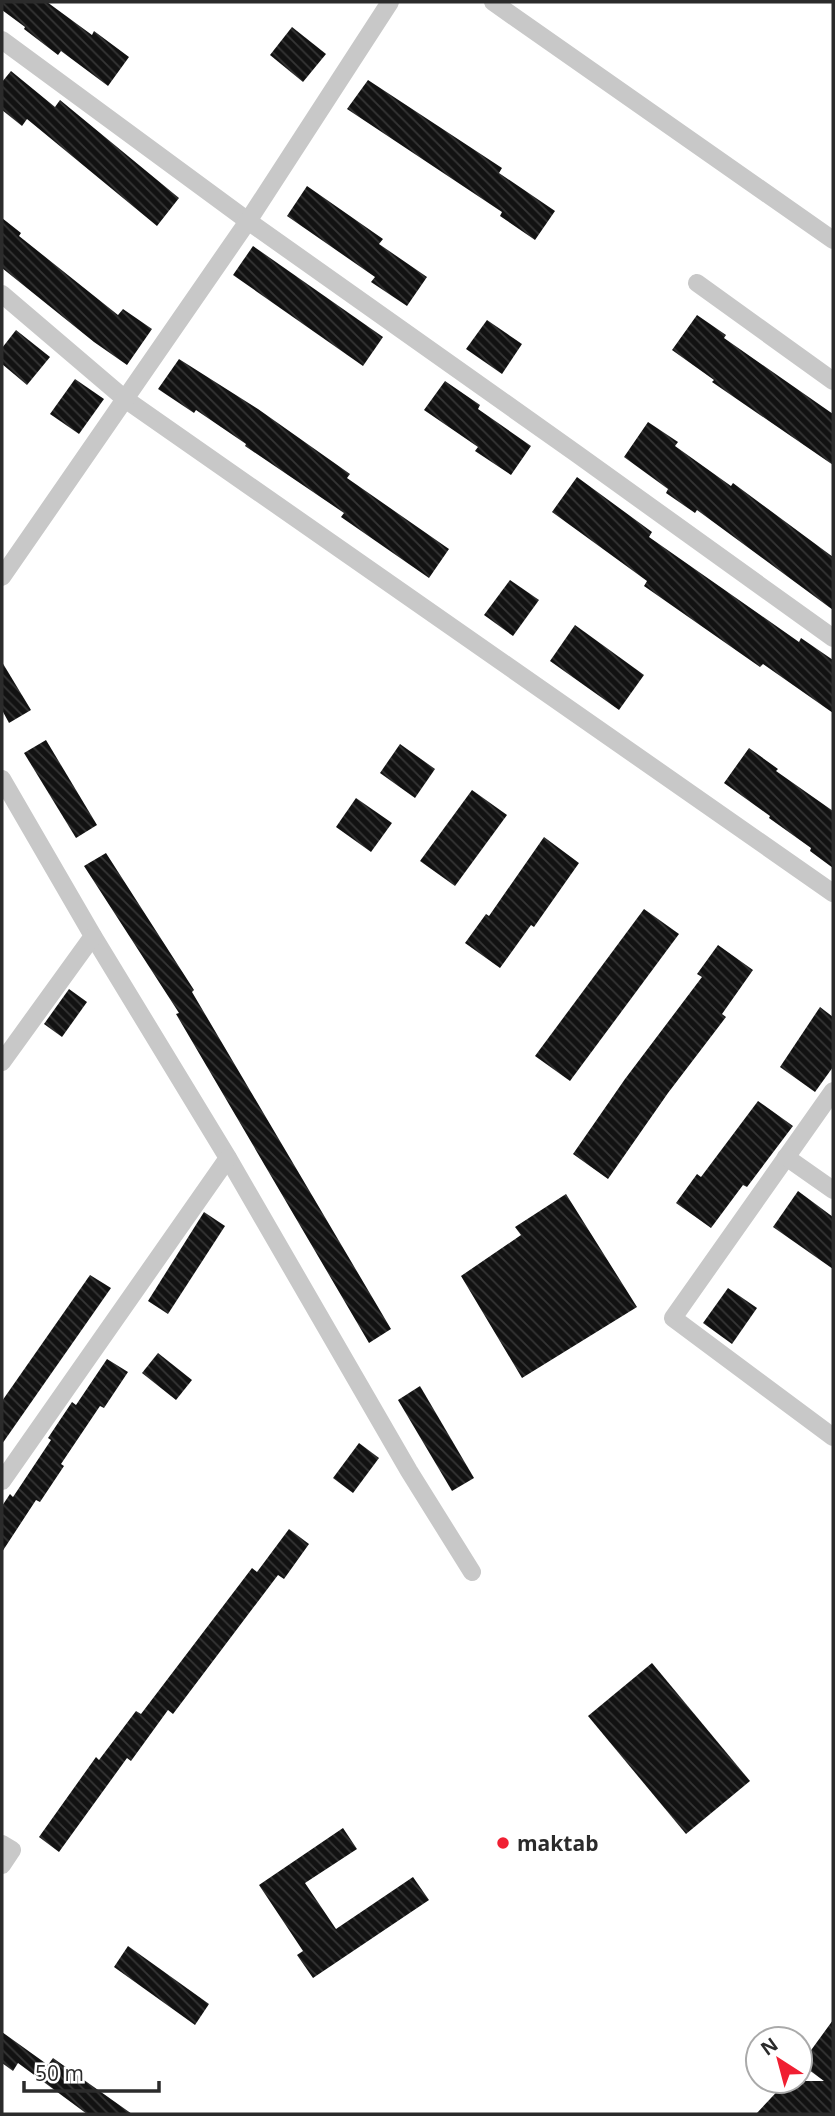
<svg xmlns="http://www.w3.org/2000/svg" width="835" height="2116" viewBox="0 0 835 2116" font-family="'Open Sans',sans-serif">
<style>
.building{fill:url(#building-back-hatch)}
.lines{fill:none;stroke-linecap:round;stroke-linejoin:round}
.minor{stroke:#c8c8c8;stroke-width:18}
.poi-dot{fill:#f01f32;stroke:#fff;stroke-width:2.5}
.labels{text-anchor:middle;dominant-baseline:central;stroke-width:7;stroke-linejoin:round;paint-order:stroke}
.poi-label{font-size:21px;font-weight:bold;fill:#2b2b2b;stroke:#fff;text-anchor:start}
</style>
<defs>
<pattern id="building-back-hatch" width="6" height="6" patternUnits="userSpaceOnUse" patternTransform="scale(1.75)"><rect width="6" height="6" fill="#121212"/><path d="M-1 5l2 2M0 0l6 6M5-1l2 2" fill="none" stroke="#353535"/></pattern>
</defs>
<rect width="100%" height="100%" fill="#fff"/>
<g class="building">
<path d="M2,2H47L92,35L94,31L129,57L108,86L61,51L58,55L24,29L25,27L2,10Z"/>
<path d="M292,27L326,54L303,82L270,55Z"/>
<path d="M11,71L55,107L60,100L179,198L157,226L27,119L22,126L2,110V82Z"/>
<path d="M368,80L502,168L499,173L555,211L535,240L500,216L502,212L347,109Z"/>
<path d="M307,186L383,239L379,244L427,277L407,306L371,282L375,277L287,216Z"/>
<path d="M2,218L21,233L19,236L118,315L123,309L152,329L127,365L94,342L2,268Z"/>
<path d="M253,246L383,337L363,366L233,275Z"/>
<path d="M697,315L726,335L724,338L833,414V465L712,382L714,380L672,350Z"/>
<path d="M487,320L522,344L502,374L466,349Z"/>
<path d="M16,330L50,357L27,385L2,364V348Z"/>
<path d="M179,359L258,409L350,474L347,478L449,549L429,578L341,517L344,513L245,446L246,444L196,410L194,413L158,389Z"/>
<path d="M75,379L104,399L79,434L50,414Z"/>
<path d="M445,381L480,405L478,409L531,446L511,475L475,451L478,447L424,410Z"/>
<path d="M648,422L678,442L675,446L731,486L733,483L833,557V610L697,510L695,513L666,493L668,489L624,457Z"/>
<path d="M577,477L652,532L649,537L799,642L801,638L833,660V713L763,664L760,667L644,586L647,581L552,512Z"/>
<path d="M510,580L539,600L513,636L484,615Z"/>
<path d="M575,625L644,675L619,710L550,661Z"/>
<path d="M2,662L31,710L9,723L2,710Z"/>
<path d="M46,740L97,825L76,838L24,753Z"/>
<path d="M400,744L435,769L415,798L380,773Z"/>
<path d="M749,748L778,769L776,771L833,811V868L810,851L811,848L769,818L770,816L724,783Z"/>
<path d="M472,790L507,815L455,886L420,861Z"/>
<path d="M356,798L392,823L371,852L336,827Z"/>
<path d="M544,837L579,863L534,927L531,925L500,968L465,943L486,914L489,916Z"/>
<path d="M106,853L194,990L192,992L391,1329L369,1343L176,1014L179,1013L84,866Z"/>
<path d="M644,909L679,934L570,1081L535,1056Z"/>
<path d="M718,945L753,970L722,1014L726,1017L668,1093L608,1179L573,1154L625,1079L702,977L697,974Z"/>
<path d="M69,989L87,1002L62,1037L44,1024Z"/>
<path d="M820,1007L833,1017V1067L815,1092L780,1067Z"/>
<path d="M758,1101L793,1126L747,1187L743,1185L711,1228L676,1203L697,1174L701,1177Z"/>
<path d="M798,1191L833,1217V1269L773,1227Z"/>
<path d="M566,1194L637,1307L522,1378L461,1276L521,1235L515,1227Z"/>
<path d="M204,1212L225,1226L168,1314L148,1301Z"/>
<path d="M90,1275L111,1288L2,1444V1401Z"/>
<path d="M728,1288L757,1308L732,1344L703,1323Z"/>
<path d="M158,1353L192,1380L176,1400L142,1373Z"/>
<path d="M107,1359L128,1372L104,1408L100,1406L61,1464L64,1466L40,1502L36,1500L2,1552V1506L10,1494L13,1497L51,1440L48,1438L72,1402L76,1405Z"/>
<path d="M420,1386L474,1478L452,1491L398,1400Z"/>
<path d="M359,1443L379,1458L353,1493L333,1478Z"/>
<path d="M289,1529L309,1544L284,1579L278,1575L173,1714L168,1710L131,1761L127,1758L59,1852L39,1837L96,1757L99,1760L136,1711L141,1714L252,1568L257,1572Z"/>
<path d="M652,1663L750,1781L686,1834L588,1716Z"/>
<path d="M343,1828L357,1849L305,1883L336,1929L413,1877L429,1900L313,1978L297,1955L303,1951L259,1885Z"/>
<path d="M128,1946L209,2004L195,2025L114,1967Z"/>
<path d="M833,2020V2114H756L787,2081H824L801,2064Z"/>
<path d="M2,2032L48,2065L53,2058L132,2114H87L18,2063L13,2071L2,2063Z"/>
</g>
<g class="lines">
<g class="minor">
<path d="M493,2L833,240"/>
<path d="M2,40L248,221L577,454L833,638"/>
<path d="M697,283L833,381"/>
<path d="M2,294L125,399L833,893"/>
<path d="M2,577L248,221L390,2"/>
<path d="M2,779L93,936L228,1158L409,1471L472,1572"/>
<path d="M2,1062L93,936"/>
<path d="M833,1091L673,1318L833,1437"/>
<path d="M786,1157L833,1190"/>
<path d="M2,1481L228,1158"/>
<path d="M2,1844L12,1850L2,1865"/>
</g>
</g>
<circle class="poi-dot" cx="503" cy="1843" r="7"/>
<g class="labels">
<g class="poi-label">
<text x="517" y="1843">maktab</text>
</g>
</g>
<rect width="835" height="2116" fill="none" stroke="#2b2b2b" stroke-width="7"/>
<g transform="translate(779 2060) rotate(324)"><circle r="33" fill="#ffffff" stroke="#aaaaaa" stroke-width="2"/>
<path d="M0-5L12 26L0 18L-12 26Z" fill="#f01f32"/>
<text y="-10" font-size="19" font-weight="bold" text-anchor="middle" fill="#2b2b2b">N</text>
</g>
<path d="M24 2081v10h135v-10" fill="none" stroke="#2b2b2b" stroke-width="3.5"/>
<text x="35" y="2081" font-size="21" fill="#2b2b2b" stroke="#ffffff" stroke-width="5" paint-order="stroke">50 m</text>
</svg>
